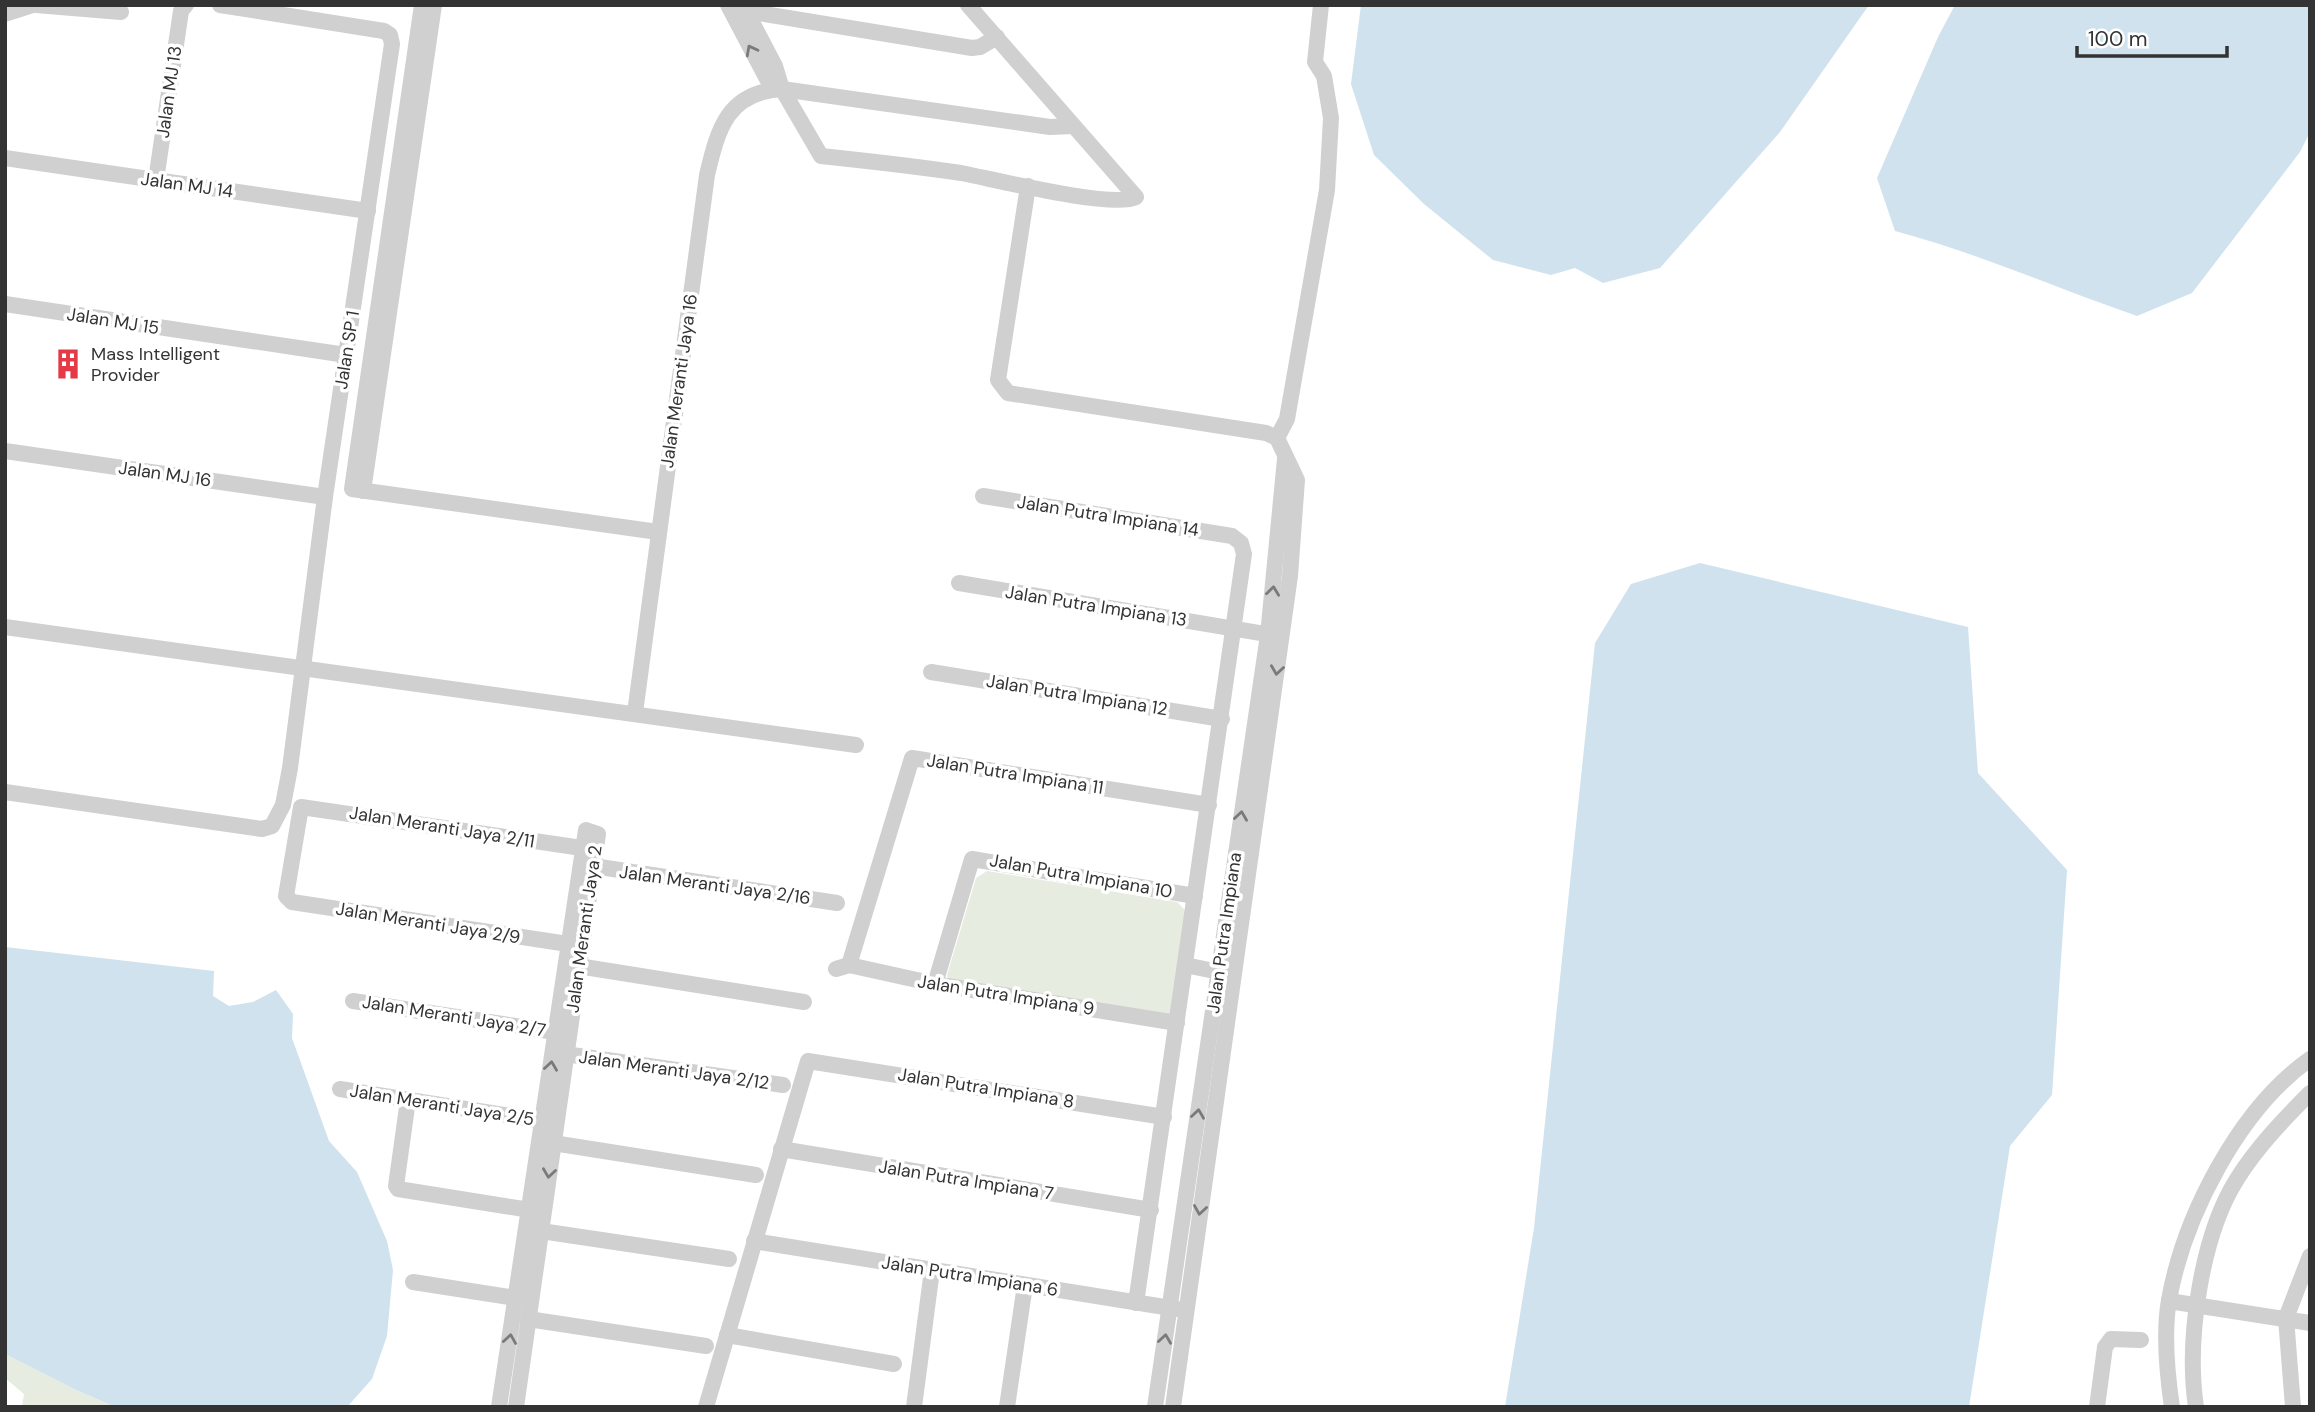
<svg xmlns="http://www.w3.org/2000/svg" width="2315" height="1412" viewBox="0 0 2315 1412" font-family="'DM Sans',sans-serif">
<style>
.green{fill:#e6ecdf}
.water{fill:#cfe2ee}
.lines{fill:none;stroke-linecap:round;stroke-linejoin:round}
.minor{stroke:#d0d0d0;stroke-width:16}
.oneway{stroke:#7a7a7a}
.labels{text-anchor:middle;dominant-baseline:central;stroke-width:7;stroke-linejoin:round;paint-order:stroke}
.street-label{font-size:18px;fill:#333;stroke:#fff}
.poi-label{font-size:18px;fill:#333;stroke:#fff;text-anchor:start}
</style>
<rect width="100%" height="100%" fill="#fff"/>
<g class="green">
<path d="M987,871L1177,902L1185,910L1175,1011L1166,1016L949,981L947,975L976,878Z"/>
<path d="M5,1354L78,1391L116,1407H22L24,1394L5,1378Z"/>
</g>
<g class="water">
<path d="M1361,5H1869L1780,132L1660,268L1603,283L1575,268L1551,275L1493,260L1424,204L1374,155L1351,84Z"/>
<path d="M1955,5H2310V132L2300,152L2192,293L2137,316C2056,288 1978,253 1895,231L1877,178L1938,37Z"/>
<path d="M1700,563L1968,627L1978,773L2067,870L2052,1095L2010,1146L1969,1407H1505L1534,1228L1595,643L1631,584Z"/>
<path d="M5,947L214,971L213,996L229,1006L253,1002L276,990L293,1014L292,1038L329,1141L357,1172L387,1241L393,1270L387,1336L372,1379L347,1407H116L78,1391L5,1354Z"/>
</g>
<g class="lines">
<g class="minor">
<path d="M36,5L121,12"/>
<path d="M422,5L352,489L658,532"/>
<path d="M728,5L767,79L782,89"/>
<path d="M743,5L775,66L782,89L821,156C868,161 914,166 961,173C993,179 1112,209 1136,197L968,5"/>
<path d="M746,11L972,48L980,47L997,37"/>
<path d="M5,14L33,5"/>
<path d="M5,158L368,211"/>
<path d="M156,180L181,11L186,5"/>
<path d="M1028,186L998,380L1008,393L1266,433L1277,438L1297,480L1290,576L1173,1407"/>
<path d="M5,304L346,355"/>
<path d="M1277,438L1287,419L1327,190L1331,118L1324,76L1315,62L1321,5"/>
<path d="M5,451L325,497"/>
<path d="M363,491L434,5"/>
<path d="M983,496L1232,536L1241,543L1244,554L1136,1303"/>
<path d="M959,583L1278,636"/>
<path d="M5,627L856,745"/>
<path d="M931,672L1222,719"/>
<path d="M635,713L707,175C718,128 728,92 782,89L1050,127L1073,126"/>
<path d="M5,792L262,829L272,826L283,805L290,768L325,497L392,44L390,35L384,31L220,5"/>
<path d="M593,866L837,903"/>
<path d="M568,944L292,902L286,896L301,807L582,848"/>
<path d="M849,965L912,758L1209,805"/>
<path d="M1185,965L1229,974"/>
<path d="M578,966L804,1002"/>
<path d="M836,969L849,965L935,984L1177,1023"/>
<path d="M935,984L972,859L1195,896"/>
<path d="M353,1001L555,1032"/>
<path d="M565,1054L783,1085"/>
<path d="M340,1089L543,1121"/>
<path d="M408,1100L396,1186L398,1189L530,1210"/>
<path d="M553,1143L756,1175"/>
<path d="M781,1149L1151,1210"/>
<path d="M541,1231L729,1259"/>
<path d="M754,1241L1177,1309"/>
<path d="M413,1282L516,1298"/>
<path d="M2169,1301L2310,1323"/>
<path d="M528,1319L706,1346"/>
<path d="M727,1335L894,1364"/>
<path d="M499,1407L586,830L598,834L516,1407"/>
<path d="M706,1407L808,1061L1164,1117"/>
<path d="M914,1407L932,1270"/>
<path d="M1007,1407L1025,1285"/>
<path d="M1155,1407L1268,635L1285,459"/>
<path d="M2097,1407L2105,1347L2111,1339L2141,1340"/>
<path d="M2172,1407C2167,1373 2163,1334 2169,1300C2184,1216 2239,1109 2310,1059"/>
<path d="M2196,1407C2186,1340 2201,1236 2237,1179C2257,1147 2284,1119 2310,1093"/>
<path d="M2293,1407L2286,1318L2310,1256"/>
</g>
</g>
<defs><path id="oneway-chevron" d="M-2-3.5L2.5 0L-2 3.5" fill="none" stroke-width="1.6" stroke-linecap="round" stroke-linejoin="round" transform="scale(1.75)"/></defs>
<g class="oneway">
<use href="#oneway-chevron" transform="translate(751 50) rotate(-118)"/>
<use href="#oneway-chevron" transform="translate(1273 591) rotate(-83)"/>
<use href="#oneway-chevron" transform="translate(1277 670) rotate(98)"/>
<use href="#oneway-chevron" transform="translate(1241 816) rotate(-82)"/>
<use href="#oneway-chevron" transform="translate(551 1066) rotate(-82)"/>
<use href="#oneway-chevron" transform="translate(1198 1114) rotate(-82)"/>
<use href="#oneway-chevron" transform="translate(549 1173) rotate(98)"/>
<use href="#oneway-chevron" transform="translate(1200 1210) rotate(99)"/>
<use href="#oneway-chevron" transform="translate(510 1339) rotate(-81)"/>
<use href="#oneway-chevron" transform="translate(1165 1339) rotate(-82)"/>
</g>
<defs>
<g id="building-bare" transform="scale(2.415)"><path d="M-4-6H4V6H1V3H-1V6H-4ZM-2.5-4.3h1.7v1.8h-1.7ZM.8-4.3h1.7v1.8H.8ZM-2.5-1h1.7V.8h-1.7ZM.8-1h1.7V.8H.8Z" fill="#e63946" stroke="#fff" stroke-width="2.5" paint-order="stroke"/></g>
</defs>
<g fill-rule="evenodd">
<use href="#building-bare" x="68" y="364"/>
</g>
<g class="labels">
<g class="street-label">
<text transform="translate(169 92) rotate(-82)">Jalan MJ 13</text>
<text transform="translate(187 185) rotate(8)">Jalan MJ 14</text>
<text transform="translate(113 321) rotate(9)">Jalan MJ 15</text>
<text transform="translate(347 350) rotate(-81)">Jalan SP 1</text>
<text transform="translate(679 381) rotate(-82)">Jalan Meranti Jaya 16</text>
<text transform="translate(165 474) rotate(8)">Jalan MJ 16</text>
<text transform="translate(1108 516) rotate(9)">Jalan Putra Impiana 14</text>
<text transform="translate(1096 606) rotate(9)">Jalan Putra Impiana 13</text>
<text transform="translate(1077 695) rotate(9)">Jalan Putra Impiana 12</text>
<text transform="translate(1015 774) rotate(9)">Jalan Putra Impiana 11</text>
<text transform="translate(442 827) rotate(9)">Jalan Meranti Jaya 2/11</text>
<text transform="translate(1081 876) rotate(10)">Jalan Putra Impiana 10</text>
<text transform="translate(715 885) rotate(8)">Jalan Meranti Jaya 2/16</text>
<text transform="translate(428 923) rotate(9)">Jalan Meranti Jaya 2/9</text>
<text transform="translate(584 929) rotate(-82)">Jalan Meranti Jaya 2</text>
<text transform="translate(1224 933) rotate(-82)">Jalan Putra Impiana</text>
<text transform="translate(1006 995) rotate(9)">Jalan Putra Impiana 9</text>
<text transform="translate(454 1016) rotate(9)">Jalan Meranti Jaya 2/7</text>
<text transform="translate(674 1070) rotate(8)">Jalan Meranti Jaya 2/12</text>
<text transform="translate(986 1088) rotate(9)">Jalan Putra Impiana 8</text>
<text transform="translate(442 1105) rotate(9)">Jalan Meranti Jaya 2/5</text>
<text transform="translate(966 1180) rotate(9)">Jalan Putra Impiana 7</text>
<text transform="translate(970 1276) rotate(9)">Jalan Putra Impiana 6</text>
</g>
<g class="poi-label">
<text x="91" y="354">Mass Intelligent<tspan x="91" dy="21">Provider</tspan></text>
</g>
</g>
<rect width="2315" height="1412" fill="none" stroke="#333333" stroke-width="14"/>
<path d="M2077 46v10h150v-10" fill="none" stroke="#333333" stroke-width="3.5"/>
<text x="2088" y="46" font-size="21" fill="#333333" stroke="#ffffff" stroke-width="5" paint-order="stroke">100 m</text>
</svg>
